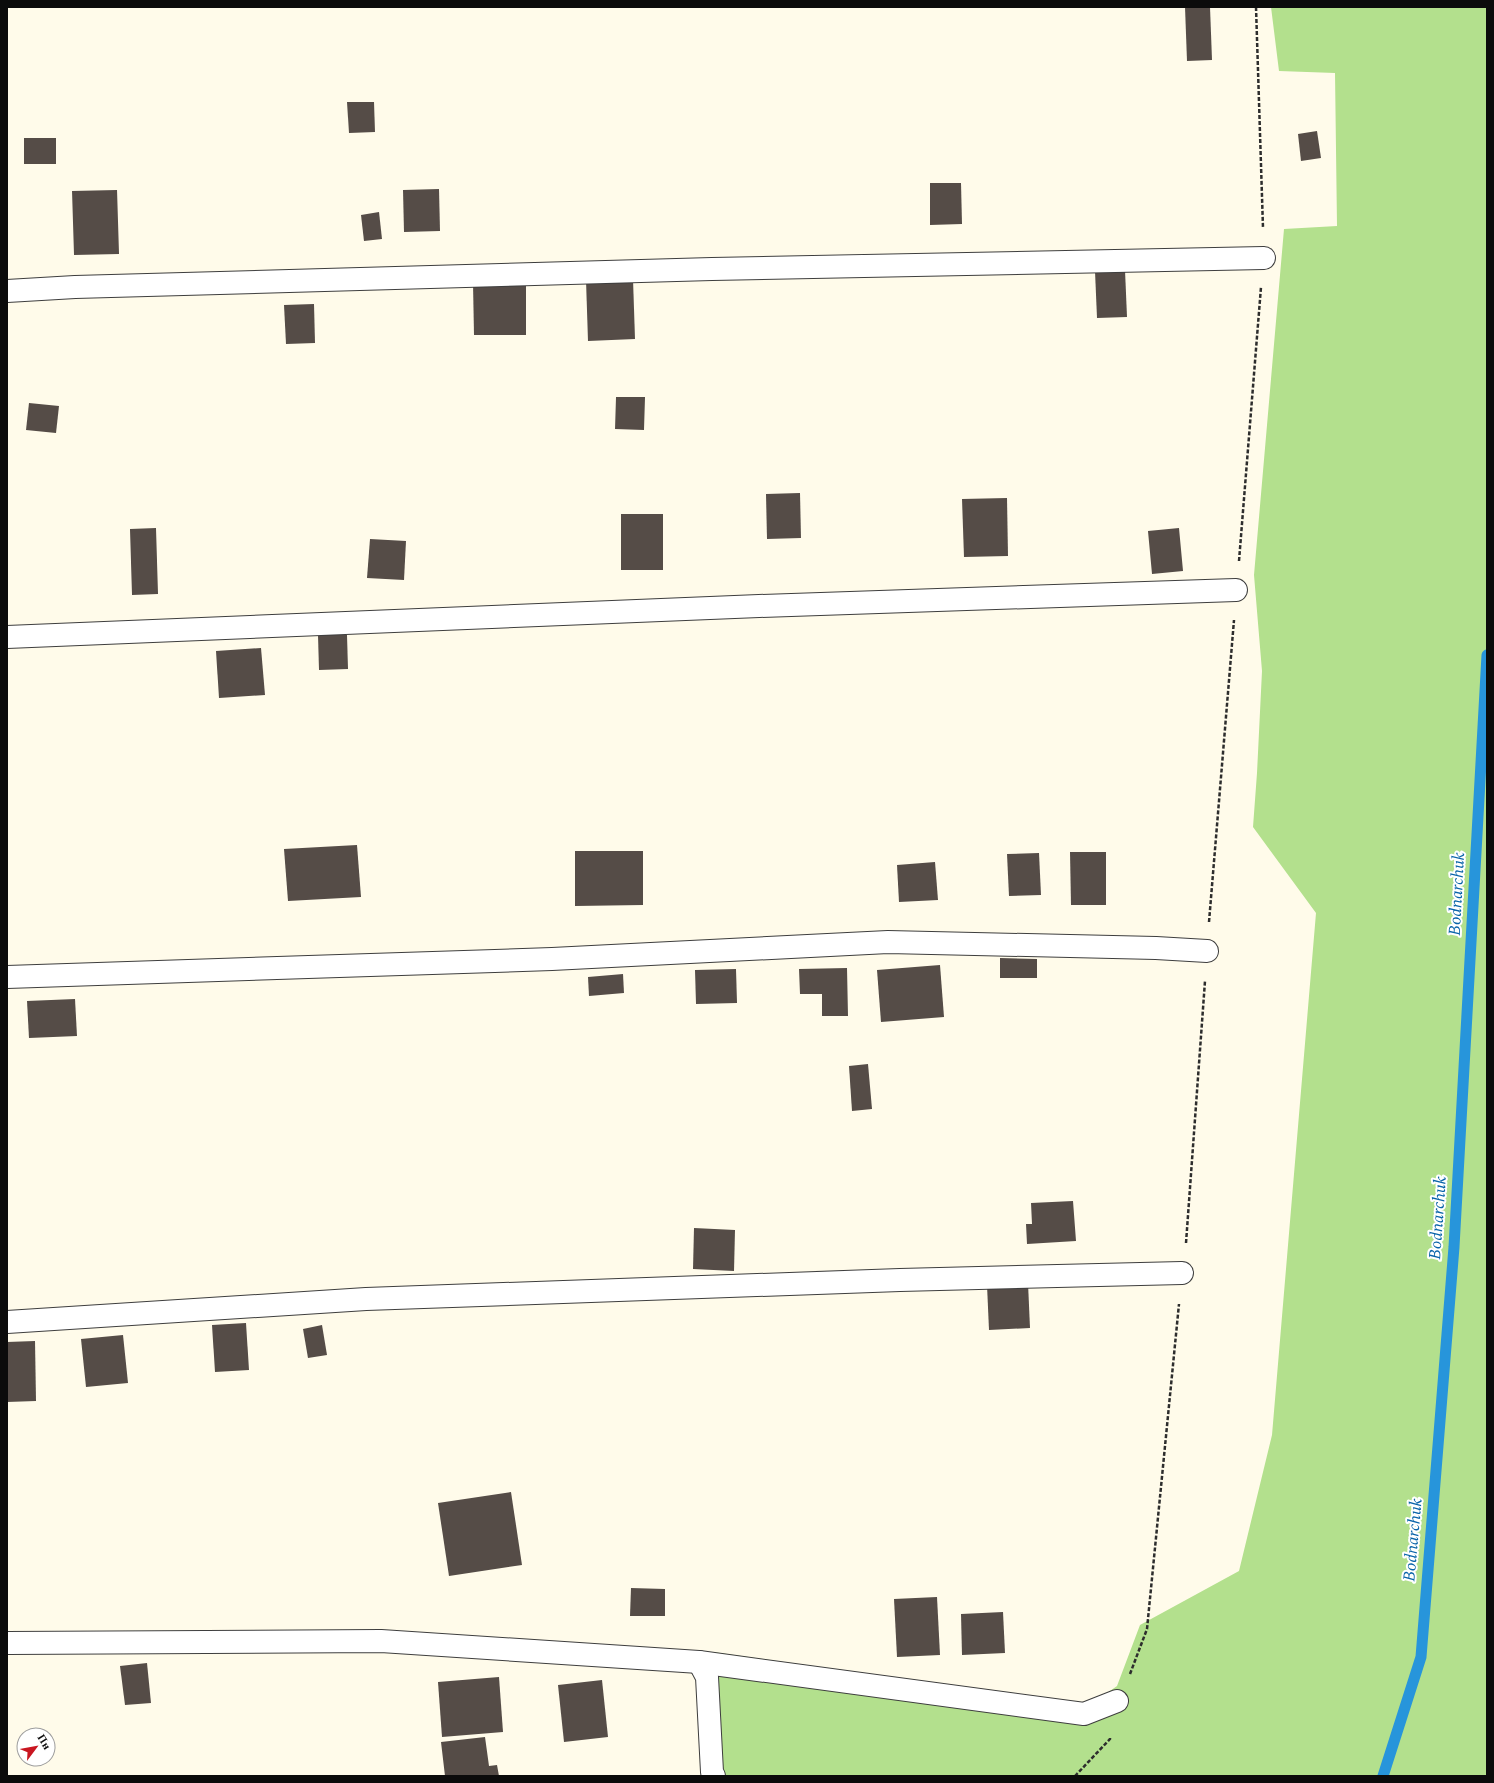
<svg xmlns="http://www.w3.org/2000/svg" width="1494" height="1783" viewBox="0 0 1494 1783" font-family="Spectral,serif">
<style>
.forest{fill:#b3e08d}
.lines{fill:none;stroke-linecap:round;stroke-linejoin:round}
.stream{stroke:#2795db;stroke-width:11}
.building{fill:#554c47}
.minor-casing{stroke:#3e3e3e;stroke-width:24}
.path{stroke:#2d2d2d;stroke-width:2.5;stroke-dasharray:4 2;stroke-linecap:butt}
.minor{stroke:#fff;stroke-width:22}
.labels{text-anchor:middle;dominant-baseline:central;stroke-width:4;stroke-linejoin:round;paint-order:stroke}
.water-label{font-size:17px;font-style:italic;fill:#0964a9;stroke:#fff}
</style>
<rect width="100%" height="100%" fill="#fffbea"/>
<path class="forest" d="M1271,7H1487V1776H725L719,1763L713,1652L1090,1705L1117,1686L1140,1625L1239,1571L1272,1435L1316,913L1253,827L1257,773L1262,671L1254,575L1284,229L1337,226L1335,73L1279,71Z"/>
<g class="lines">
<path class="stream" d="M1383,1776L1421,1657L1454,1247L1487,655"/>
</g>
<g class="building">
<path d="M1185,7H1210L1212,60L1187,61Z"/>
<path d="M347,102H374L375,132L349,133Z"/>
<path d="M1317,131L1321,158L1301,161L1298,134Z"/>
<rect x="24" y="138" width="32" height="26"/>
<path d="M930,183H961L962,224L930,225Z"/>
<path d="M439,189L440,231L404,232L403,190Z"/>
<path d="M117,190L119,254L74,255L72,191Z"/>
<path d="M379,212L382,239L364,241L361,215Z"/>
<path d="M1125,270L1127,317L1097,318L1095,271Z"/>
<path d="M633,279L635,339L588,341L586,280Z"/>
<path d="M473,283H526V335H474Z"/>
<path d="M314,304L315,343L286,344L284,305Z"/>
<path d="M616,397H645L644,430L615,429Z"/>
<path d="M29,403L59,406L56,433L26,430Z"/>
<path d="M800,493L801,538L767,539L766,494Z"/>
<path d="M1007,498L1008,556L964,557L962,499Z"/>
<rect x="621" y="514" width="42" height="56"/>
<path d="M156,528L158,594L132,595L130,529Z"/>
<path d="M1179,528L1183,571L1152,574L1148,531Z"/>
<path d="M370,539L406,541L404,580L367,578Z"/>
<path d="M318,635H347L348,669L319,670Z"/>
<path d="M261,648L265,695L219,698L216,651Z"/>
<path d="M357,845L361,897L288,901L284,849Z"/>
<path d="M575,851H643V905L575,906Z"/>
<path d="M1070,852H1106V905H1071Z"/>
<path d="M1039,853L1041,895L1009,896L1007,854Z"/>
<path d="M935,862L938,900L899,902L897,865Z"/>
<path d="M1000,958L1037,959V978H1000Z"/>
<path d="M940,965L944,1017L881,1022L877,970Z"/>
<path d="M847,968L848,1016H822V994H800L799,969Z"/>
<path d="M736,969L737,1003L696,1004L695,970Z"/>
<path d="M623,974L624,993L589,996L588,977Z"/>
<path d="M75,999L77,1036L29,1038L27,1001Z"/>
<path d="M868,1064L872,1109L852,1111L849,1066Z"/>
<path d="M1073,1201L1076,1241L1027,1244L1026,1224H1032L1031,1203Z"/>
<path d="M694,1228L735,1230L734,1271L693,1269Z"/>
<path d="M1028,1283L1030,1328L989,1330L987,1285Z"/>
<path d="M246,1323L249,1370L215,1372L212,1325Z"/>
<path d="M322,1325L327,1355L308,1358L303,1329Z"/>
<path d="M123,1335L128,1383L86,1387L81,1339Z"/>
<path d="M35,1341L36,1401L7,1402V1342Z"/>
<path d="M511,1492L522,1565L449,1576L438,1503Z"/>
<path d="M631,1588L665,1589V1616H630Z"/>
<path d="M937,1597L940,1655L897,1657L894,1599Z"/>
<path d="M1003,1612L1005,1653L962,1655L961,1614Z"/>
<path d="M147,1663L151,1703L125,1705L120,1666Z"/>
<path d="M499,1677L503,1732L442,1737L438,1682Z"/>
<path d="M602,1680L608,1737L564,1742L558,1685Z"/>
<path d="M485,1737L489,1766L497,1765L499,1776H445L441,1742Z"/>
</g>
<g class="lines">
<g class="minor-casing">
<g id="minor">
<path d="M7,291L75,287L712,269L1264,258"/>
<path d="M7,637L759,606L1236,590"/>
<path d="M7,977L552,959L888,942L1156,948L1207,951"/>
<path d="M7,1322L366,1299L900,1280L1182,1273"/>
<path d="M7,1643L381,1641L699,1662L1084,1714L1117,1701"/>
<path d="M699,1662L707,1677L712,1772L714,1776"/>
</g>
</g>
<g class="path">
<path d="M1256,7L1263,228"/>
<path d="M1239,561L1261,287"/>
<path d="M1209,922L1234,620"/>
<path d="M1186,1243L1205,981"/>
<path d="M1130,1674L1147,1629L1179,1304"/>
<path d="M1075,1776L1110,1739V1736"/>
</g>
<use href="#minor" class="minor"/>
</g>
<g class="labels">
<g class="water-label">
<text transform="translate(1457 894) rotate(-87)">Bodnarchuk</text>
<text transform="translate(1438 1218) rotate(-86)">Bodnarchuk</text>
<text transform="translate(1413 1540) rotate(-85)">Bodnarchuk</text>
</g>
</g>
<rect width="1494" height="1783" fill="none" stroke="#0b0b0b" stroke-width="16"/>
<g transform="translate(36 1747) rotate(58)"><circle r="19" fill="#ffffff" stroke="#9d9d9d"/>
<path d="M0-3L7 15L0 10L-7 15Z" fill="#c91620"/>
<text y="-6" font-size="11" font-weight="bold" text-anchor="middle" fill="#0b0b0b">Пн</text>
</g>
</svg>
